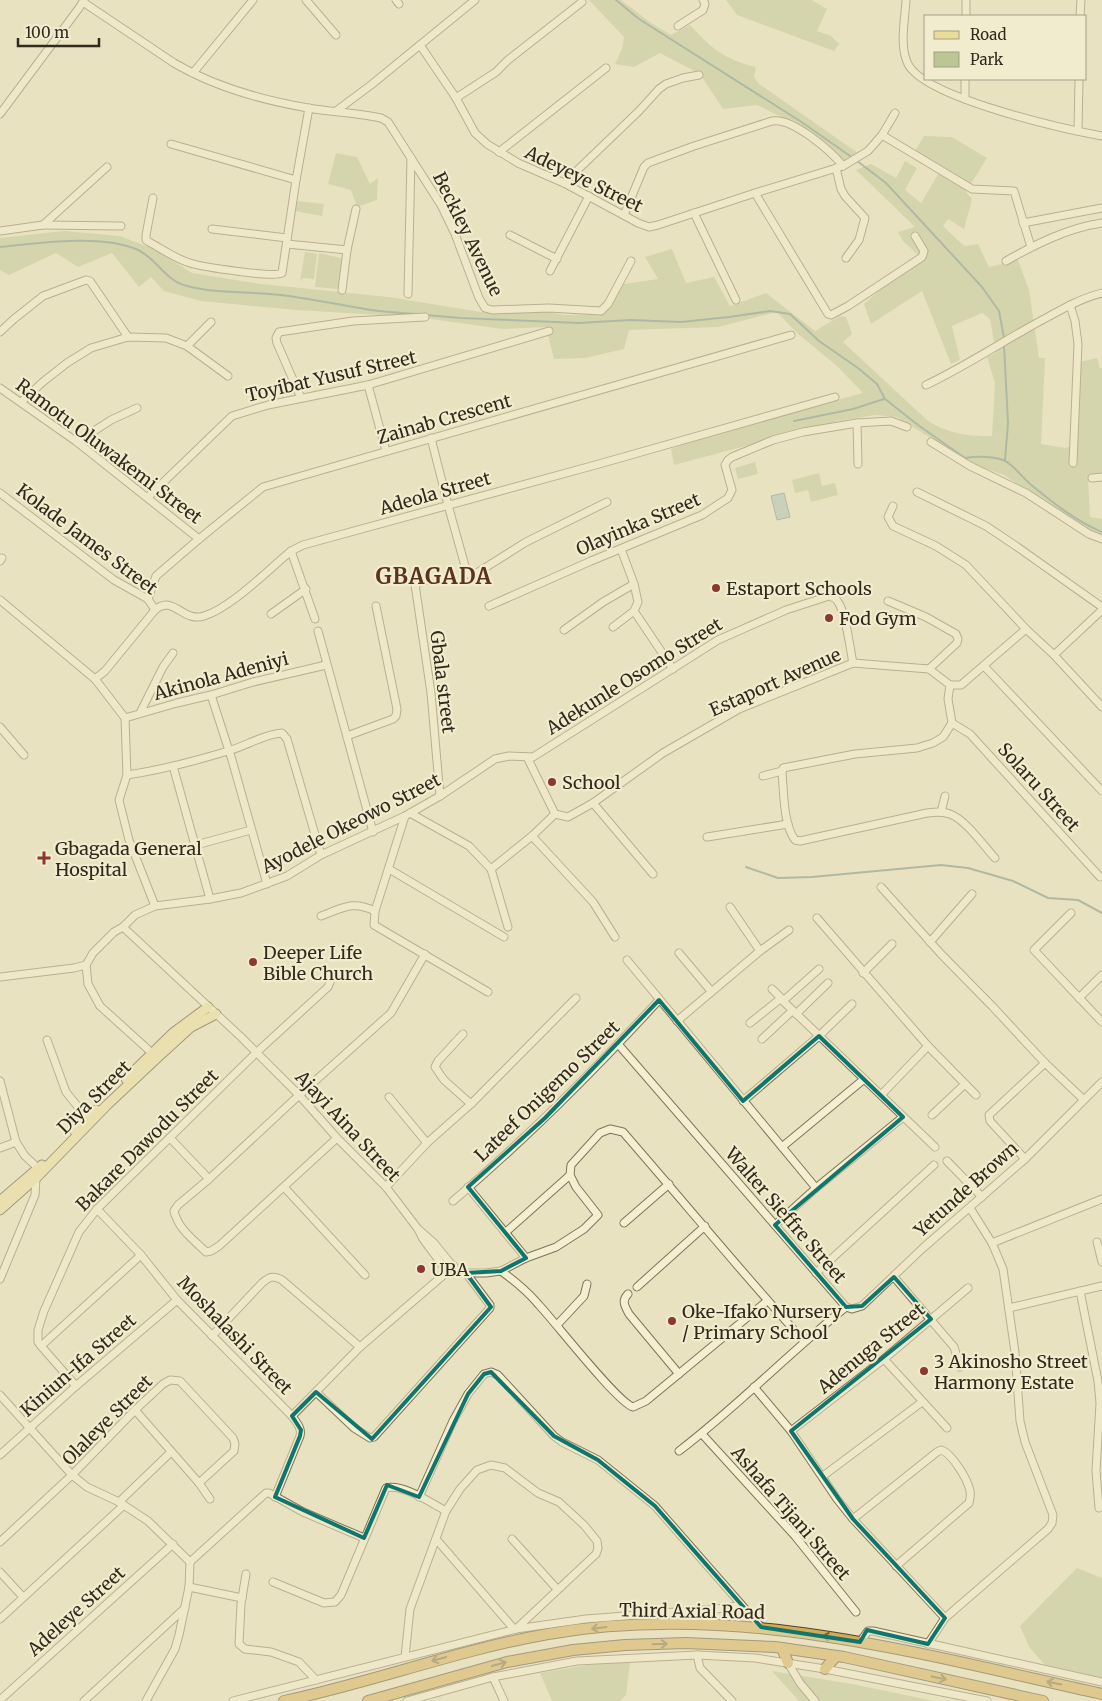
<svg xmlns="http://www.w3.org/2000/svg" width="1102" height="1701" viewBox="0 0 1102 1701" font-family="Merriweather,serif">
<style>
.green{fill:#bbc695}
.water{fill:#a2bcb7;stroke:#6b8884}
.lines{fill:none;stroke-linecap:round;stroke-linejoin:round}
.stream{stroke:#6b8884;stroke-width:2}
.minor-casing{stroke:#817359;stroke-width:9}
.major-casing{stroke:#4f412e;stroke-width:11}
.highway-casing{stroke:#4f412e;stroke-width:12}
.minor{stroke:#f5efd2;stroke-width:7}
.major{stroke:#ebdb99;stroke-width:9}
.highway{stroke:#d3ab56;stroke-width:10}
.oneway{stroke:#7a6437}
.marked{fill:none;stroke:#0f766e;stroke-width:4;stroke-linejoin:round}
.poi-dot{fill:#8b382e;stroke:#f2ecce;stroke-width:2}
.labels{text-anchor:middle;dominant-baseline:central;stroke-width:4.5;stroke-linejoin:round;paint-order:stroke}
.street-label{font-size:18px;fill:#32291d;stroke:#f2ecce}
.poi-label{font-size:18px;fill:#32291d;stroke:#f2ecce;text-anchor:start}
.district-label{font-size:22px;font-weight:bold;letter-spacing:1px;fill:#5b331f;stroke:#f2ecce}
</style>
<rect width="100%" height="100%" fill="#e9e2c0"/>
<g class="green">
<path d="M589,0H621L651,23L671,35L690,25C712,49 724,59 756,67L754,77L759,84L858,153L844,162L829,147L795,124L757,105L723,109L700,74L660,53L634,67L615,64L622,49L624,37Z"/>
<path d="M726,0H812L827,9L817,31L831,36L839,44L834,51L737,15Z"/>
<path d="M924,136L952,137L987,158L966,192L972,199L964,229L948,219L943,226L964,246L978,244L989,267L1018,260L1029,290L1039,358H1045L1041,444L1066,448L1076,443L1079,362L1097,358L1100,368H1102V475L1088,477L1090,517L1102,519V537L1094,535L1004,475L972,464L897,417L875,415L839,421L674,465L671,449L721,431L863,393L837,366L797,333L777,312L718,327L629,330L624,349L585,358L554,359L546,327L502,329L417,317L296,310L201,301L164,291L151,277L139,287L112,253L78,267L56,253L9,275L0,270V238L64,231L120,236L156,250L192,273L261,284L389,297L481,312L542,311L564,315L605,314L624,284L658,279L645,257L672,249L686,283L714,277L730,306L766,293L815,331L840,316L846,317L852,334L843,342L928,421C950,434 967,436 992,436L995,383L987,357L996,353L990,319L982,313L952,326L960,360L951,364L922,291L871,324L864,304L918,255L903,241L898,232L915,227L856,170L871,164L896,178L905,161L917,168L905,190L921,203L940,171L915,151Z"/>
<path d="M336,153L357,157L370,184L378,178L377,200L357,207L351,190L328,184Z"/>
<path d="M297,201L324,204L322,216L295,211Z"/>
<path d="M305,252L317,254L314,279L303,278L300,281Z"/>
<path d="M319,253L341,258L343,265L340,289L315,287Z"/>
<path d="M755,462L758,474L738,479L735,468Z"/>
<path d="M819,473L822,486L835,483L838,495L811,502L808,490L795,493L792,480Z"/>
<path d="M1077,1568L1102,1578V1678L1045,1665L1029,1647L1020,1626Z"/>
<path d="M630,1662L626,1695L620,1701H552L540,1673L588,1665Z"/>
<path d="M772,1671L852,1684L934,1701H799Z"/>
</g>
<path class="water" d="M784,493L790,517L777,520L771,496Z"/>
<g class="lines">
<g class="stream">
<path d="M616,0L639,19L800,121L853,158"/>
<path d="M857,161L886,183L982,287L999,311L1004,338"/>
<path d="M0,247C39,243 99,234 136,249C156,257 165,281 187,286C217,294 250,291 281,295C311,299 341,305 371,310C386,312 401,313 416,314"/>
<path d="M426,315L461,318L579,323L630,320L681,322L729,317L770,311L790,314L819,341L858,368L877,384L885,399L918,425L965,458C978,456 990,456 1003,460C1012,463 1021,476 1029,483C1051,501 1075,521 1102,532"/>
<path d="M1004,345L1008,423L1005,460"/>
<path d="M794,421L853,409L884,399"/>
<path d="M746,867L778,878L812,877L941,865L968,868L1013,881L1048,898L1078,900L1102,913"/>
</g>
<g class="minor-casing">
<g id="minor">
<path d="M306,0L336,35"/>
<path d="M396,0L399,4"/>
<path d="M906,0C905,20 899,46 908,64C925,98 1064,129 1102,136"/>
<path d="M83,2L174,63C215,87 261,100 308,108C332,112 357,113 381,118L388,122L441,205L455,234L479,298L485,308L492,310L549,308L601,311L608,304L631,261"/>
<path d="M966,16V0"/>
<path d="M1080,16L1081,0"/>
<path d="M678,26L703,10L705,4L703,0"/>
<path d="M420,45L456,98L475,133L487,144L518,163L564,183L638,223L649,227L658,225L755,193L843,166L868,151L882,135L895,113"/>
<path d="M193,73L253,0"/>
<path d="M456,98L496,72L508,60L582,2"/>
<path d="M965,99V79"/>
<path d="M336,111L371,85L475,0"/>
<path d="M0,114L79,8L84,0"/>
<path d="M1078,130L1079,79"/>
<path d="M882,135L972,189L1014,191L1031,247"/>
<path d="M171,144L296,180"/>
<path d="M499,152L606,68"/>
<path d="M836,168L841,189L845,196L865,218L859,240L846,258"/>
<path d="M564,183L639,111L659,89L666,84L683,78L699,75"/>
<path d="M755,193L828,314L831,315L848,306L922,257L924,251L915,236"/>
<path d="M153,198L146,235V240L149,242C162,249 176,259 190,263C203,267 274,278 282,273L296,180L309,108"/>
<path d="M694,213L736,300"/>
<path d="M624,215L644,167L648,163L694,146L772,121C792,117 831,151 843,166"/>
<path d="M1023,223L1102,208"/>
<path d="M43,225L121,226"/>
<path d="M212,229L287,238"/>
<path d="M0,231L43,225L107,167"/>
<path d="M510,235L557,259"/>
<path d="M287,244L347,250"/>
<path d="M1006,261C1036,244 1068,228 1102,223"/>
<path d="M550,271L589,196"/>
<path d="M342,290L347,250L356,209"/>
<path d="M408,294L411,158"/>
<path d="M1070,305L1075,321L1078,344L1073,463"/>
<path d="M0,332L14,319L43,296L86,280L90,281L128,337"/>
<path d="M187,346L211,322"/>
<path d="M368,385L386,451"/>
<path d="M926,385C968,365 1006,339 1046,318C1064,308 1082,298 1102,293"/>
<path d="M0,388L77,442L199,539"/>
<path d="M301,398L277,343L276,338L279,332L353,321L425,317"/>
<path d="M21,402L44,381L67,363L91,348L128,337L166,338L187,346L228,376"/>
<path d="M857,423L858,464"/>
<path d="M431,438L448,505L467,573L472,576L526,542L607,502"/>
<path d="M77,442L111,420L137,408"/>
<path d="M931,442L970,466L1026,493L1089,534L1102,539"/>
<path d="M1092,478L1102,477"/>
<path d="M917,492L986,526L1016,546L1102,607"/>
<path d="M0,493L114,580L148,599L155,610"/>
<path d="M148,497L232,416L268,405L368,385L549,331"/>
<path d="M893,506L888,517L893,526L936,546L966,565L1026,629"/>
<path d="M291,551L315,619"/>
<path d="M0,561L2,558"/>
<path d="M428,580L418,583L415,586L416,591L431,693L440,796"/>
<path d="M148,599L156,576L199,539L263,487L791,335"/>
<path d="M0,600L95,679L125,718L127,775L119,800L129,840L155,906"/>
<path d="M888,601L926,617L956,634L958,639L957,643L929,669"/>
<path d="M489,606L591,561L702,515L728,498L732,490L725,465L728,460L732,457L773,440L803,432L857,423L891,421L907,427"/>
<path d="M634,611L673,669"/>
<path d="M271,614L306,589"/>
<path d="M613,627L634,611L638,602L634,584L621,549"/>
<path d="M564,630L603,602L634,584"/>
<path d="M318,631L373,832"/>
<path d="M1054,655L1102,707"/>
<path d="M984,666L1102,791"/>
<path d="M95,679L105,671L155,610C173,594 183,623 204,616C232,607 268,570 291,551L303,545L599,464L835,397"/>
<path d="M950,685L948,699L952,723L943,737L933,743L917,748L855,754L783,768L782,773C784,792 783,824 795,840L800,841L927,813C935,812 942,811 950,814C966,820 983,845 995,858"/>
<path d="M211,695L232,760L267,884"/>
<path d="M140,713L163,667L173,653"/>
<path d="M125,718L177,703L211,695L253,682L326,665"/>
<path d="M952,723L970,734L1100,877"/>
<path d="M0,727L24,755"/>
<path d="M347,736L393,719L396,716L397,709L376,606"/>
<path d="M527,757L555,814L568,817L593,803L663,753L739,709L853,663L929,669L950,685H961L1026,629L1054,655L1102,610"/>
<path d="M173,766L210,899"/>
<path d="M127,775C161,770 195,761 228,751C246,746 264,734 282,733L287,739L321,855"/>
<path d="M763,776L782,771"/>
<path d="M593,803L653,874"/>
<path d="M941,812L945,796"/>
<path d="M410,813L469,846L491,869L532,836L555,814"/>
<path d="M405,816L375,911L374,925L488,992"/>
<path d="M532,836L593,902L615,937"/>
<path d="M707,837L788,824"/>
<path d="M196,845L251,830"/>
<path d="M389,869L504,937"/>
<path d="M491,869L508,927"/>
<path d="M881,887L941,954L993,1007L1045,1063L1083,1099"/>
<path d="M730,907L760,951"/>
<path d="M1071,913L1034,950L1102,1022"/>
<path d="M321,916C343,908 352,900 375,911"/>
<path d="M817,918L928,1046L882,1094"/>
<path d="M123,927L241,1037L299,1095L337,1138L386,1187L418,1229L423,1239L446,1270"/>
<path d="M930,942L972,894"/>
<path d="M679,953L711,991"/>
<path d="M627,960L816,1188"/>
<path d="M86,965L93,953L114,932L123,927L135,915L155,906L210,899L241,893L287,876L321,855L405,816L440,796L495,759L509,756L533,757L718,640L786,610L829,596C833,597 836,598 838,602C846,613 850,649 853,663"/>
<path d="M86,965L88,984L100,1006L152,1053"/>
<path d="M819,969L783,1001L935,1147"/>
<path d="M863,973L892,944"/>
<path d="M0,977L74,968L86,965"/>
<path d="M772,989L783,1000"/>
<path d="M1079,998L1102,975"/>
<path d="M796,1014L828,983"/>
<path d="M677,1021L760,951L789,930"/>
<path d="M750,1023L780,999"/>
<path d="M463,1034L438,1061L435,1067L444,1080L471,1104"/>
<path d="M762,1039L792,1011"/>
<path d="M47,1040L66,1092L87,1118"/>
<path d="M618,1044L846,1307C789,1353 738,1406 679,1451"/>
<path d="M928,1046L976,1095"/>
<path d="M0,1081L16,1142L25,1156L38,1168"/>
<path d="M389,1097L427,1143"/>
<path d="M743,1101L819,1036L852,1004"/>
<path d="M932,1115L965,1084"/>
<path d="M170,1138L209,1179"/>
<path d="M337,1138L219,1246L211,1251L206,1252C194,1240 178,1229 174,1211L178,1205L209,1179L296,1098L391,1013L425,954"/>
<path d="M782,1147L863,1080"/>
<path d="M0,1148L16,1142"/>
<path d="M1025,1159L990,1121L989,1115L1045,1063"/>
<path d="M947,1161L982,1197"/>
<path d="M284,1187L365,1275"/>
<path d="M386,1187L427,1143L471,1104L576,998"/>
<path d="M468,1187L526,1258"/>
<path d="M453,1201C526,1139 594,1071 659,1000"/>
<path d="M97,1209L141,1255L177,1300L292,1416C297,1423 302,1428 300,1436L275,1497"/>
<path d="M624,1223L669,1184"/>
<path d="M775,1225L816,1188L903,1117"/>
<path d="M418,1229L434,1243L451,1264L454,1266L455,1270L466,1273H486L501,1271L526,1258L556,1247L584,1229L598,1215L576,1187L570,1175L571,1165L600,1133L610,1129L623,1132C684,1202 742,1273 804,1341"/>
<path d="M506,1232L570,1175"/>
<path d="M1097,1242L1102,1262"/>
<path d="M992,1243L1102,1199"/>
<path d="M501,1271C515,1281 528,1292 539,1305C555,1322 617,1402 633,1407L646,1401L767,1301"/>
<path d="M816,1273L934,1165"/>
<path d="M894,1277L954,1347L960,1367"/>
<path d="M0,1279L35,1195L36,1178"/>
<path d="M637,1287L705,1226"/>
<path d="M1080,1291L1098,1381L1100,1403L1096,1471L1099,1508"/>
<path d="M628,1294C621,1301 625,1306 629,1314L679,1374"/>
<path d="M846,1307L852,1309L862,1306L923,1248L1025,1159L1102,1082"/>
<path d="M1009,1308L1102,1286"/>
<path d="M557,1325L584,1296L587,1284"/>
<path d="M212,1336L262,1283C269,1277 273,1275 282,1280L360,1347"/>
<path d="M41,1346L141,1255"/>
<path d="M884,1359L947,1428"/>
<path d="M76,1386L41,1346L38,1342V1330L44,1311L79,1232L97,1209L257,1052L328,987L332,977"/>
<path d="M754,1387L791,1431L837,1499L853,1519L945,1618L1048,1529L1052,1523L1053,1515L1025,1442L1020,1421L1015,1352L1003,1269L992,1243L970,1208"/>
<path d="M316,1392L354,1428L370,1438L374,1437L490,1308V1305L466,1273"/>
<path d="M0,1395L72,1475L87,1487L119,1502L148,1521L190,1562L189,1587L179,1635L175,1649L146,1701"/>
<path d="M135,1410L199,1483L210,1499"/>
<path d="M292,1416L360,1347L447,1272"/>
<path d="M791,1431L884,1359L968,1288"/>
<path d="M702,1434L795,1536L856,1612"/>
<path d="M0,1455L76,1386L177,1300"/>
<path d="M823,1476L922,1402"/>
<path d="M419,1497L453,1421L468,1394L484,1374L491,1372L498,1375L554,1436L562,1442L598,1460L655,1506L761,1627"/>
<path d="M119,1502L171,1452"/>
<path d="M853,1519L937,1452L941,1450C952,1453 968,1480 970,1491C971,1495 970,1499 969,1503L896,1566"/>
<path d="M436,1539L514,1629"/>
<path d="M512,1539L557,1589"/>
<path d="M0,1542L72,1475L135,1410L163,1384L170,1380L180,1381L233,1438L235,1444L234,1451L199,1483"/>
<path d="M190,1562L266,1493H269L303,1512L364,1538"/>
<path d="M0,1572L23,1597"/>
<path d="M246,1574L241,1604L239,1644L245,1649L271,1652L299,1662L316,1680"/>
<path d="M273,1582L324,1603L335,1602L341,1595L386,1488C402,1483 431,1503 446,1511"/>
<path d="M189,1587L242,1598"/>
<path d="M0,1619L124,1505"/>
<path d="M860,1642L868,1631H873L1102,1682"/>
<path d="M928,1644L945,1618"/>
<path d="M697,1655L700,1668L732,1701"/>
<path d="M405,1657L410,1609L446,1511L460,1489L477,1470L491,1465L505,1468L538,1493L559,1502L584,1525L597,1541L598,1548L596,1554L516,1629"/>
<path d="M788,1663L800,1683L815,1701"/>
<path d="M493,1677L504,1701"/>
<path d="M0,1700L173,1544"/>
<path d="M84,1701L185,1608"/>
<path d="M233,1701L516,1629L586,1619L727,1608L741,1605"/>
<path d="M407,1701L493,1677L577,1661L697,1655L755,1658L825,1669L987,1701"/>
</g>
</g>
<g class="major-casing">
<g id="major">
<path d="M126,1079L173,1033L208,1007"/>
<path d="M75,1131L96,1110"/>
<path d="M0,1201L42,1165"/>
<path d="M0,1210L36,1178L107,1105L157,1058L191,1027L216,1014"/>
</g>
</g>
<g class="highway-casing">
<g id="highway">
<path d="M782,1648L788,1663"/>
<path d="M825,1669L836,1656"/>
<path d="M284,1701C373,1682 458,1650 548,1634C735,1601 920,1654 1102,1694"/>
<path d="M368,1701L507,1662L573,1650L625,1645L686,1643L775,1647L844,1657L1043,1701"/>
</g>
</g>
<use href="#minor" class="minor"/>
<use href="#major" class="major"/>
<use href="#highway" class="highway"/>
</g>
<defs><path id="oneway-shaft" d="M-6 0H5M1.5-3L5.5 0L1.5 3" fill="none" stroke-width="1.6" stroke-linecap="round" stroke-linejoin="round" transform="scale(1.25)"/></defs>
<g class="oneway">
<use href="#oneway-shaft" transform="translate(599 1628) rotate(173)"/>
<use href="#oneway-shaft" transform="translate(830 1637) rotate(-171)"/>
<use href="#oneway-shaft" transform="translate(660 1644) rotate(-2)"/>
<use href="#oneway-shaft" transform="translate(439 1659) rotate(164)"/>
<use href="#oneway-shaft" transform="translate(499 1664) rotate(-15)"/>
<use href="#oneway-shaft" transform="translate(939 1678) rotate(12)"/>
<use href="#oneway-shaft" transform="translate(1054 1683) rotate(-168)"/>
</g>
<path d="M0 0H1102V1701H0ZM659,1000L743,1101L819,1036L903,1117L775,1225L846,1307L862,1306L894,1277L931,1319L791,1431L853,1519L945,1618L928,1644L867,1630L860,1642L761,1627L655,1506L598,1460L554,1436L491,1372L484,1374L468,1394L419,1497L387,1485L364,1538L275,1497L300,1436L301,1430L292,1416L316,1392L372,1439L491,1307L466,1273L501,1271L526,1258L468,1187L545,1118Z" fill="#e9e2c0" fill-opacity=".55" fill-rule="evenodd"/>
<path class="marked" d="M659,1000L743,1101L819,1036L903,1117L775,1225L846,1307L862,1306L894,1277L931,1319L791,1431L853,1519L945,1618L928,1644L867,1630L860,1642L761,1627L655,1506L598,1460L554,1436L491,1372L484,1374L468,1394L419,1497L387,1485L364,1538L275,1497L300,1436L301,1430L292,1416L316,1392L372,1439L491,1307L466,1273L501,1271L526,1258L468,1187L545,1118Z"/>
<g class="poi-dot">
<circle cx="716" cy="588" r="5"/>
<circle cx="829" cy="618" r="5"/>
<circle cx="552" cy="782" r="5"/>
<path d="M41.5 850.5h5v5h5v5h-5v5h-5v-5h-5v-5h5z"/>
<circle cx="253" cy="962" r="5"/>
<circle cx="421" cy="1269" r="5"/>
<circle cx="672" cy="1321" r="5"/>
<circle cx="924" cy="1371" r="5"/>
</g>
<g class="labels">
<g class="street-label">
<text transform="translate(584 179) rotate(26)">Adeyeye Street</text>
<text transform="translate(468 234) rotate(64)">Beckley Avenue</text>
<text transform="translate(331 376) rotate(-13)">Toyibat Yusuf Street</text>
<text transform="translate(444 419) rotate(-16)">Zainab Crescent</text>
<text transform="translate(109 451) rotate(37)">Ramotu Oluwakemi Street</text>
<text transform="translate(435 493) rotate(-16)">Adeola Street</text>
<text transform="translate(638 524) rotate(-23)">Olayinka Street</text>
<text transform="translate(87 539) rotate(37)">Kolade James Street</text>
<text transform="translate(221 676) rotate(-15)">Akinola Adeniyi</text>
<text transform="translate(634 676) rotate(-32)">Adekunle Osomo Street</text>
<text transform="translate(443 682) rotate(83)">Gbala street</text>
<text transform="translate(775 682) rotate(-24)">Estaport Avenue</text>
<text transform="translate(1039 787) rotate(48)">Solaru Street</text>
<text transform="translate(351 823) rotate(-27)">Ayodele Okeowo Street</text>
<text transform="translate(547 1091) rotate(-44)">Lateef Onigemo Street</text>
<text transform="translate(94 1097) rotate(-45)">Diya Street</text>
<text transform="translate(348 1126) rotate(47)">Ajayi Aina Street</text>
<text transform="translate(147 1140) rotate(-45)">Bakare Dawodu Street</text>
<text transform="translate(966 1189) rotate(-42)">Yetunde Brown</text>
<text transform="translate(786 1215) rotate(49)">Walter Sieffre Street</text>
<text transform="translate(235 1335) rotate(46)">Moshalashi Street</text>
<text transform="translate(871 1348) rotate(-39)">Adenuga Street</text>
<text transform="translate(78 1365) rotate(-41)">Kiniun-Ifa Street</text>
<text transform="translate(107 1420) rotate(-45)">Olaleye Street</text>
<text transform="translate(791 1513) rotate(49)">Ashafa Tijani Street</text>
<text transform="translate(76 1611) rotate(-42)">Adeleye Street</text>
<text transform="translate(692 1611) rotate(1)">Third Axial Road</text>
</g>
<g class="poi-label">
<text x="726" y="588">Estaport Schools</text>
<text x="839" y="618">Fod Gym</text>
<text x="562" y="782">School</text>
<text x="55" y="848">Gbagada General<tspan x="55" dy="21">Hospital</tspan></text>
<text x="263" y="952">Deeper Life<tspan x="263" dy="21">Bible Church</tspan></text>
<text x="431" y="1269">UBA</text>
<text x="682" y="1311">Oke-Ifako Nursery<tspan x="682" dy="21">/ Primary School</tspan></text>
<text x="934" y="1361">3 Akinosho Street<tspan x="934" dy="21">Harmony Estate</tspan></text>
</g>
<g class="district-label">
<text x="434" y="576">GBAGADA</text>
</g>
</g>
<rect x="924" y="15" width="162" height="65" fill="#f2ecce" stroke="#a59e87"/>
<rect x="934" y="31" width="25" height="8" fill="#ebdb99" stroke="#a59e87"/>
<text x="970" y="40" font-size="15" fill="#32291d">Road</text>
<rect x="934" y="52" width="25" height="15" fill="#bbc695" stroke="#a59e87"/>
<text x="970" y="65" font-size="15" fill="#32291d">Park</text>
<path d="M18 38v8h81v-8" fill="none" stroke="#32291d" stroke-width="2.5"/>
<text x="25" y="38" font-size="15" fill="#32291d" stroke="#f2ecce" stroke-width="4" paint-order="stroke">100 m</text>
</svg>
